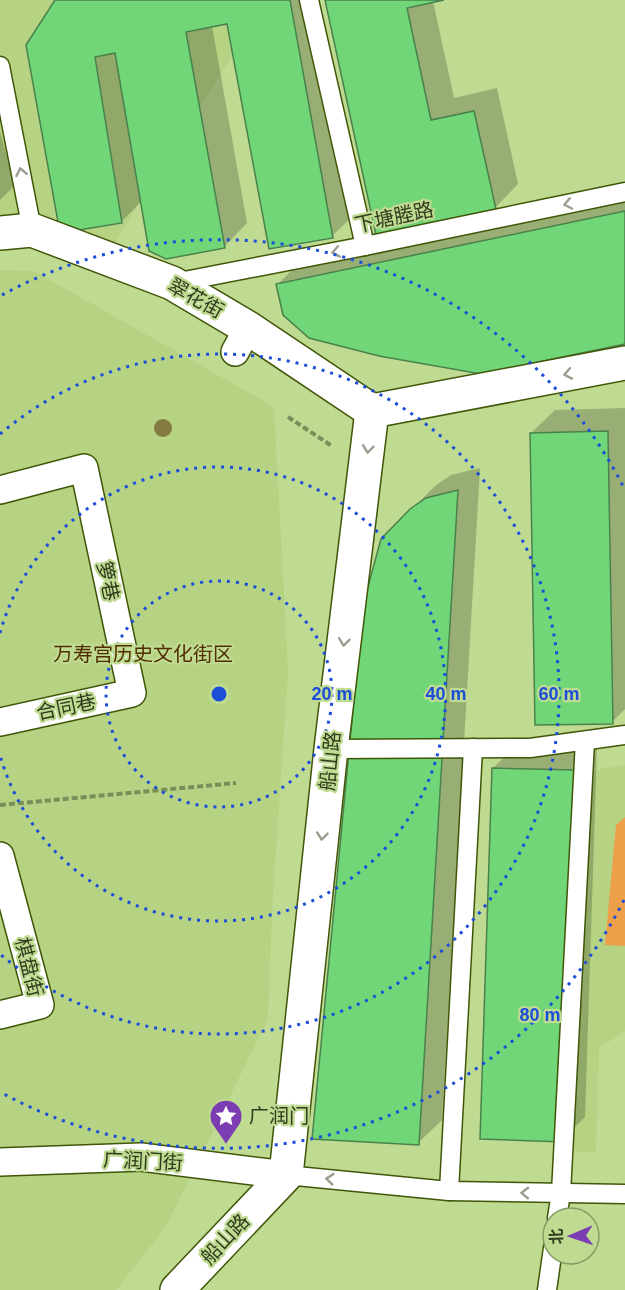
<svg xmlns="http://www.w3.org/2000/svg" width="625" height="1290" viewBox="0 0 625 1290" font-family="Arial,'Noto Sans SC',sans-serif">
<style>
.built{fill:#b5d382}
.green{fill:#ee9f4a}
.shadow{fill:#0003}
.building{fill:#70d677;stroke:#4a824d;stroke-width:1.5}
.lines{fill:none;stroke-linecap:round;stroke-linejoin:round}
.service-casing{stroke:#405608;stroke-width:21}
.pedestrian-casing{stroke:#405608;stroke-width:30}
.minor-casing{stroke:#405608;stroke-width:36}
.tertiary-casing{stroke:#405608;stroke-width:36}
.path{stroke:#7b8e5a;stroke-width:4;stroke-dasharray:6 3;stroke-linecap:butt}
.service{stroke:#fff;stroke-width:18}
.pedestrian{stroke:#fff;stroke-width:27}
.minor{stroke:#fff;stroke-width:33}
.tertiary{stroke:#fff;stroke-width:33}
.tree{fill:#837b41}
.oneway{stroke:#989e8e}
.ring{fill:none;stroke:#1d4ed8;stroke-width:3;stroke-dasharray:3 6}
.labels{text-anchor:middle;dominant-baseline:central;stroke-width:4.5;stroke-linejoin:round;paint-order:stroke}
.street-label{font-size:20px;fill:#313c1e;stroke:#bfda91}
.park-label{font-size:20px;fill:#522d00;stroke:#bfda91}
.poi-label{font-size:20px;fill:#313c1e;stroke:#bfda91;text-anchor:start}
.centre{fill:#1d4ed8;stroke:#bfda91;stroke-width:3}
.ring-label{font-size:18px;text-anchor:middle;font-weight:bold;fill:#1d4ed8;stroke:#bfda91;stroke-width:4.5;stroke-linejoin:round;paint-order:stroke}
</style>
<rect width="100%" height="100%" fill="#bfda91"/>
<g class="built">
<path d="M0,0H267L113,245L0,220Z"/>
<path d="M0,270L34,271L274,407L288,671L272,910L268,1019L165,1228L116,1290H0Z"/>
<path d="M625,765V1031L599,1048L596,1153L562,1150L595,770Z"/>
</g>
<path class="green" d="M625,817V946L605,945L616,825Z"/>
<g class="shadow">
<path d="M57,0H317L356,213L332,236L229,23L212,26L247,223L224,247L142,201L122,221L79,228Z"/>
<path d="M327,0H437L433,1L454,98L497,88L518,184L495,208Z"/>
<path d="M0,132L15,185L0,200Z"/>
<path d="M625,194V343L278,284L301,261Z"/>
<path d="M625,408V709L612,722L531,433L555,410Z"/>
<path d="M480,468L442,1120L418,1143L411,510L435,486L451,475Z"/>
<path d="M517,745L597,748L585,1117L562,1140L493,768Z"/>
</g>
<g class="building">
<path d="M55,0H290L333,238L269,249L227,24L186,32L225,248L166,259L149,251L115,53L95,57L122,223L79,230L58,222L26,45Z"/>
<path d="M325,0H444L407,8L431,120L474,111L496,209L376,235Z"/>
<path d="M625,211V344L481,374L379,356L309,338L283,315L276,284Z"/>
<path d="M608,431L613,724L535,725L530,433Z"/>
<path d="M458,490L419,1145L312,1139L363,605L381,539L410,509L426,498Z"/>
<path d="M492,768L574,770L563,1142L480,1139Z"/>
</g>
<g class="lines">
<g class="service-casing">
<g id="service">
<path d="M309,0L365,246"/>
<path d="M0,66L32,230"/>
<path d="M174,283L365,246L625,192"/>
<path d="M331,749L530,748L625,735"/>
<path d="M286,1175L449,1191L625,1194"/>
<path d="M449,1191L473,748"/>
<path d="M557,1218L561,1193L585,741"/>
<path d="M547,1290L553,1248"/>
</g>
</g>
<g class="pedestrian-casing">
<g id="pedestrian">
<path d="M235,352L248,328"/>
<path d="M0,490L84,468L132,693L0,722"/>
<path d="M0,856L40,1005L0,1015"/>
<path d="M0,1162L141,1157L286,1175"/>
</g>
</g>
<g class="minor-casing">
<path id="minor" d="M0,233L32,230L172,283L248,328L372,411"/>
</g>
<g class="tertiary-casing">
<path id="tertiary" d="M177,1290L286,1175L331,749L372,411L625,363"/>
</g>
<g class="path">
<path d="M288,417L332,446"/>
<path d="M0,805L236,783"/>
</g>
<use href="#service" class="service"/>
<use href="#pedestrian" class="pedestrian"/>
<use href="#minor" class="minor"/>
<use href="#tertiary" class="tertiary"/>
</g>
<circle class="tree" cx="163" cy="428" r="9"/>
<defs><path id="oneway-chevron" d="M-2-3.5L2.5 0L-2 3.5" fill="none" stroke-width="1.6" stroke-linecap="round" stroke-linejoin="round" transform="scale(1.5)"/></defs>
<g class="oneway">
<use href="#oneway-chevron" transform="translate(21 172) rotate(-101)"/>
<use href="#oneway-chevron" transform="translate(568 204) rotate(168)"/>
<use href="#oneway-chevron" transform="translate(336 252) rotate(169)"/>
<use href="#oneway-chevron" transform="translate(568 374) rotate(169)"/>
<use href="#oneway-chevron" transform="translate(368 449) rotate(97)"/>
<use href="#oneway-chevron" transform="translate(344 642) rotate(97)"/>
<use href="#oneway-chevron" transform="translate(322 836) rotate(96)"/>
<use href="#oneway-chevron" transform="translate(330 1179) rotate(-174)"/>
<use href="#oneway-chevron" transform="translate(525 1193) rotate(-179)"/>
</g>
<g class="ring">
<circle cx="219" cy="694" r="113"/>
<path d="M0 633A227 227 0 1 1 0 755"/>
<path d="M0 434A340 340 0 1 1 0 954"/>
<path d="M624 900A454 454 0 0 1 2 1093M2 295A454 454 0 0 1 624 488"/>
</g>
<defs>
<g id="sight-pin" transform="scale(1.725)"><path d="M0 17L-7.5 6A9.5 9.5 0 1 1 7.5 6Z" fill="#7c3db2" stroke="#bfda91"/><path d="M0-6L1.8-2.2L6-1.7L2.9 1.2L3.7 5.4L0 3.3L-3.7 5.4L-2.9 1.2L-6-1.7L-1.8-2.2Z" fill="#fff"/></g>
</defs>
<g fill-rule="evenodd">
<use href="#sight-pin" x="226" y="1116"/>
</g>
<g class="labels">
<g class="street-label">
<text transform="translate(394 217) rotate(-12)">下塘塍路</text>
<text transform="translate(196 298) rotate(29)">翠花街</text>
<text transform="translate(108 581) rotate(78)">箩巷</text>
<text transform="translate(66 707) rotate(-12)">合同巷</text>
<text transform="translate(330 761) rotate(-84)">船山路</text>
<text transform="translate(29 967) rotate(76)">棋盘街</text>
<text transform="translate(143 1161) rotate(3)">广润门街</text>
<text transform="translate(225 1239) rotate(-47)">船山路</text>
</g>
<g class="park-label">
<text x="143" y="654">万寿宫历史文化街区</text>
</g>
<g class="poi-label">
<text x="249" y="1116">广润门</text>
</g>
</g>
<circle cx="219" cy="694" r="9" class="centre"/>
<g class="ring-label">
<text x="332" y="700">20 m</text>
<text x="446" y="700">40 m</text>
<text x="559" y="700">60 m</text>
<text x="540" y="1021">80 m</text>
</g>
<g transform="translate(571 1236) rotate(268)"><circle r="28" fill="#bfda91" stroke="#869b63" stroke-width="1.5"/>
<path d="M0-4.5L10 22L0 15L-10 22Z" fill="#7c3db2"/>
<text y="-9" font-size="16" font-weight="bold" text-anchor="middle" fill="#313c1e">北</text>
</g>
</svg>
